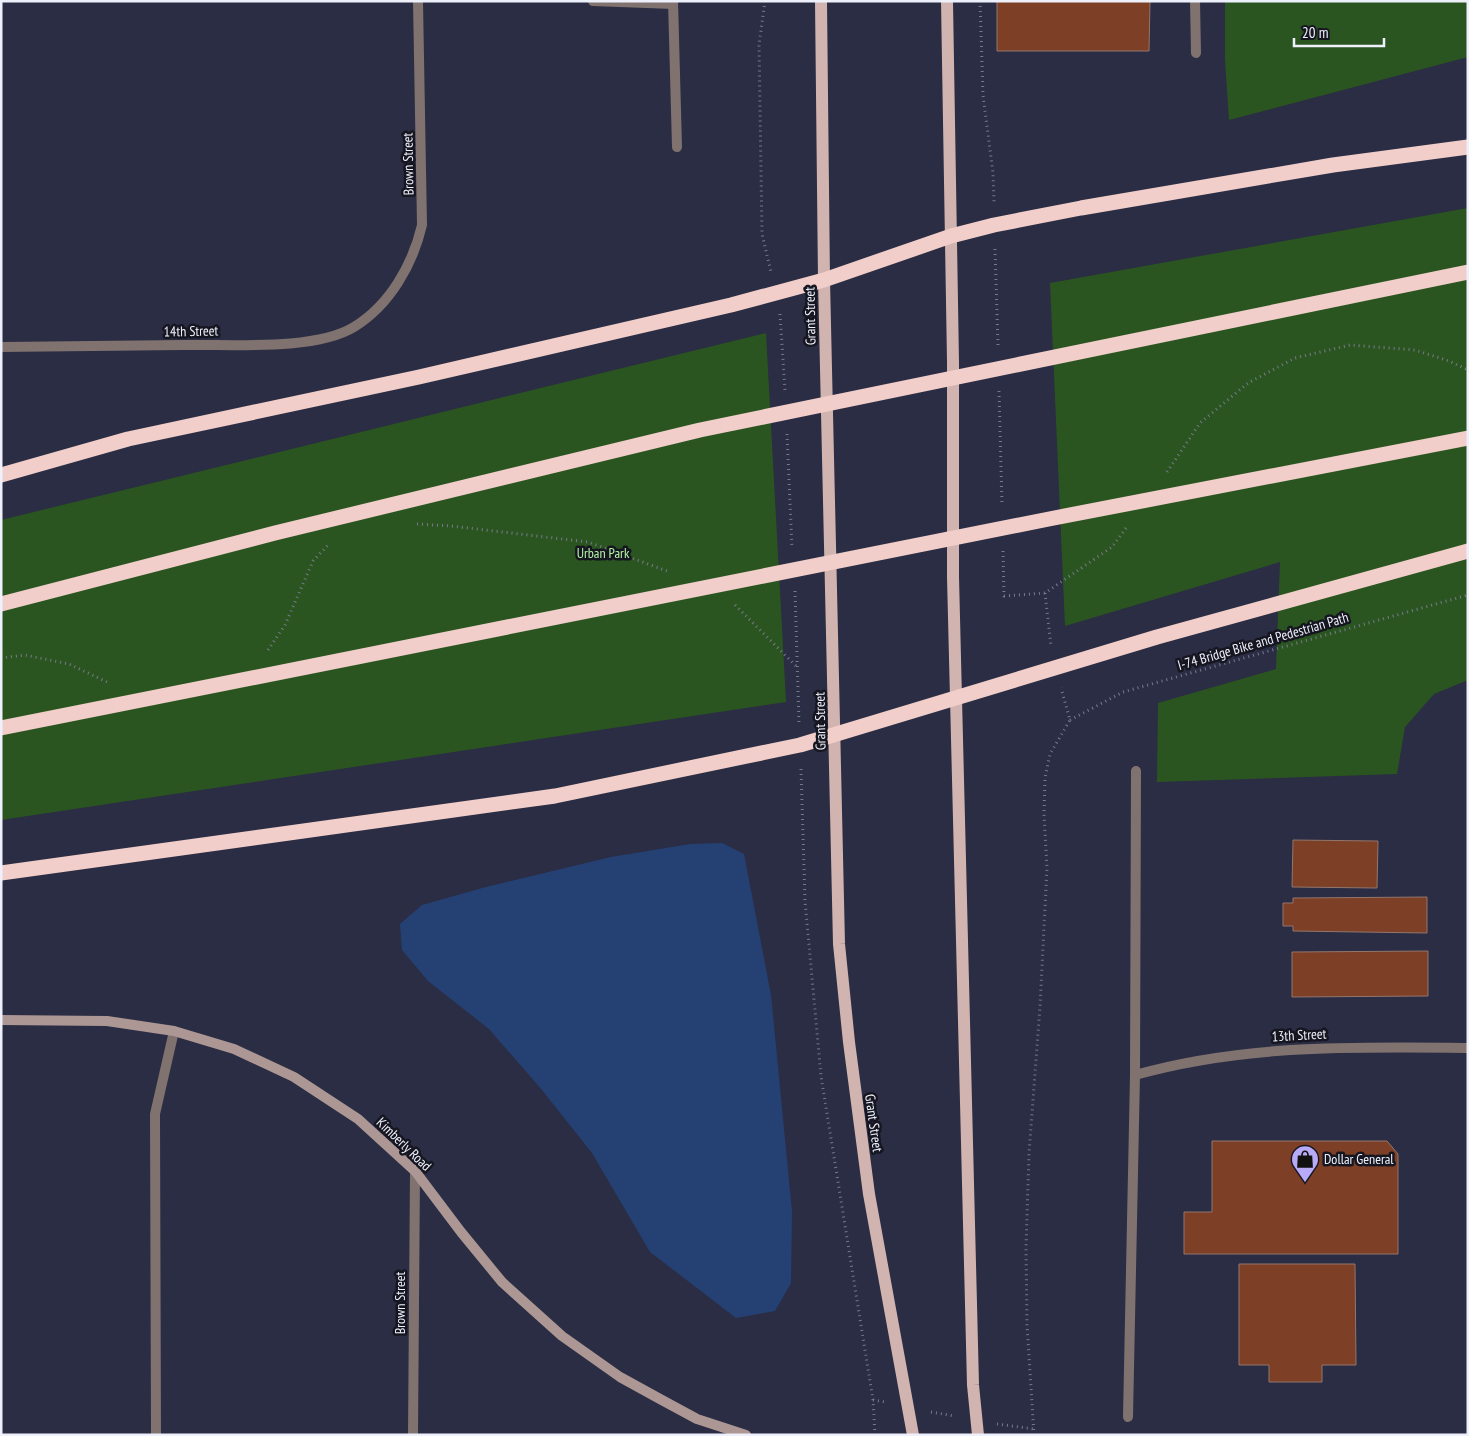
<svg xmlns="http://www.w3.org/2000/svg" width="1469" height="1436" viewBox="0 0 1469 1436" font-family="'PT Sans Narrow',sans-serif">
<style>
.green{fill:#2b5520}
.water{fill:#254174}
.building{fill:#7e3f27;stroke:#93766c}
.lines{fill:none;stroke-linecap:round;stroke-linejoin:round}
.path{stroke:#777a8c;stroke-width:3;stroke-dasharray:1 4;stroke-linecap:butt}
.service{stroke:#80726f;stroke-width:10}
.minor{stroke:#80726f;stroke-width:10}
.secondary{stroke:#ad9794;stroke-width:10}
.primary{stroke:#d1b4af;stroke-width:12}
.motorway{stroke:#f1cec9;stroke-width:15}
.motorway-bridge{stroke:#f1cec9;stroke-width:15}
.labels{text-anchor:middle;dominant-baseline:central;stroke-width:5;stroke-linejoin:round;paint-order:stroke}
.street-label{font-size:14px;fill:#eef1fc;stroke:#151620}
.park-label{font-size:14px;fill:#b6f7a7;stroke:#151620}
.poi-label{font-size:14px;fill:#eef1fc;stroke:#151620;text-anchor:start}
</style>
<rect width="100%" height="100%" fill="#2a2d43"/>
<g class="green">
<path d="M1225,1H1468V57L1229,120L1225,59Z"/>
<path d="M1468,208V680L1434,694L1405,727L1397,774L1157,782L1158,703L1276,669L1280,562L1065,626L1050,283Z"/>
<path d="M766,333L786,702L1,820V520Z"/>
</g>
<path class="water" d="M722,843L744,854L771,995L792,1211L791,1283L775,1311L736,1318L650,1252L592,1153L542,1090L489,1029L428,981L402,950L400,924L422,905L486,887L611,857L690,844Z"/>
<g class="building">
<path d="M997,1H1150L1149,51H997Z"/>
<path d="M1293,840L1378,841L1377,888L1292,887Z"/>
<path d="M1427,897V933L1293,931V926H1283V903H1293V898Z"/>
<path d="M1428,951V996L1292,997V952Z"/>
<path d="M1212,1141H1387L1398,1154V1254H1184V1212H1212Z"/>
<path d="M1239,1264H1355L1356,1365H1322V1382H1269V1365H1239Z"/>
</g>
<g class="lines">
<g class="path">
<path d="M765,1L759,45L762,234L771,272"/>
<path d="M980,1L983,95L993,173L994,202"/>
<path d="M995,249L998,345"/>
<path d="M780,314L785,390"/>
<path d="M999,391L1002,505"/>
<path d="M787,434L792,548"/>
<path d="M1167,472L1200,423L1248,383L1295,358L1350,345L1415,350L1449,361L1468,370"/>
<path d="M417,524L451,526L588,542L667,571"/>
<path d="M1003,551L1004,596L1045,593L1112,547L1126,528"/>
<path d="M795,591L799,723"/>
<path d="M1045,593L1051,646"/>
<path d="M735,605L798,668"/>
<path d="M268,650L285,625L313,561L329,544"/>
<path d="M1,658L25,655L69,664L107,682"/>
<path d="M1070,720L1123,692L1468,595"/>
<path d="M801,769L805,901L821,1076L873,1400L875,1435"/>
<path d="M873,1400L885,1402"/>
<path d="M931,1412L954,1416"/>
<path d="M997,1424L1034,1429"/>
<path d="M1034,1435L1027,1325L1026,1248L1029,1153L1040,1007L1047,868L1044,814L1045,778L1050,754L1070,720L1061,688"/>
</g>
<g class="service">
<path d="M593,1L673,4"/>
<path d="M673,1L677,147"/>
<path d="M1195,1L1196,53"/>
<path d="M1128,1417L1135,1075L1136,771"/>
<path d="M156,1435L155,1114L174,1031"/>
</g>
<g class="minor">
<path d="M1,347C62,346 122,346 183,345C230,344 315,351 354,327C390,305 413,264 422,225L418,1"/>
<path d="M1135,1075C1246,1044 1353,1047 1468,1048"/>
<path d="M413,1435L415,1171"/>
</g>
<path class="secondary" d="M1,1020L107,1021L174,1031L234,1049L294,1077L358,1119L415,1171L461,1232L502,1282L562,1336L620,1377L660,1399L697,1419L746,1435"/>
<g class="primary">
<path d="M821,1L824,280L839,944L849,1042L869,1194L913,1435"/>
<path d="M947,1L953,362V577L973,1385L978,1435"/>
</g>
<g class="motorway">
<path d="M1,475L128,439L419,377L731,305L824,280L951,236L994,225L1081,208L1333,165L1468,147"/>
<path d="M1,873L555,796L800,745L1157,637L1468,551"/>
</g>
<g class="motorway-bridge">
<path d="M1,604L275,533L700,430L1468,272"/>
<path d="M1,728L1049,519L1468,438"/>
</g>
</g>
<defs>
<g id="shop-pin" transform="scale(1.4375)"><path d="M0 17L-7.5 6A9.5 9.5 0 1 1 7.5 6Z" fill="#b7abf8" stroke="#151620"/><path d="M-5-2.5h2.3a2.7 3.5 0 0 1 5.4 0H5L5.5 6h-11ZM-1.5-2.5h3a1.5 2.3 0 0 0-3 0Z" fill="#111"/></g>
</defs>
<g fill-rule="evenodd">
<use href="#shop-pin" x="1305" y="1159"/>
</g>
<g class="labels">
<g class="street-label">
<text transform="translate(408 164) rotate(-91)">Brown Street</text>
<text transform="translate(810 316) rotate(-91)">Grant Street</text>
<text transform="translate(191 331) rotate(-1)">14th Street</text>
<text transform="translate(1263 641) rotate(-16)">I-74 Bridge Bike and Pedestrian Path</text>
<text transform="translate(820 721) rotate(-91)">Grant Street</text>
<text transform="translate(1299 1035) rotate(-3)">13th Street</text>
<text transform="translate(874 1123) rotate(82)">Grant Street</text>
<text transform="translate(404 1144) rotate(44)">Kimberly Road</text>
<text transform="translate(400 1303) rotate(-90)">Brown Street</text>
</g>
<g class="park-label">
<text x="603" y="553">Urban Park</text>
</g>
<g class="poi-label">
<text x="1324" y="1159">Dollar General</text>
</g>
</g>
<rect width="1469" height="1436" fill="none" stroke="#eef1fc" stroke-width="5"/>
<path d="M1294 38v8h90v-8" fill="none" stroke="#eef1fc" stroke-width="2.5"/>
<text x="1302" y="38" font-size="15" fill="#eef1fc" stroke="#151620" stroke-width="4" paint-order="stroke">20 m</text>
</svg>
